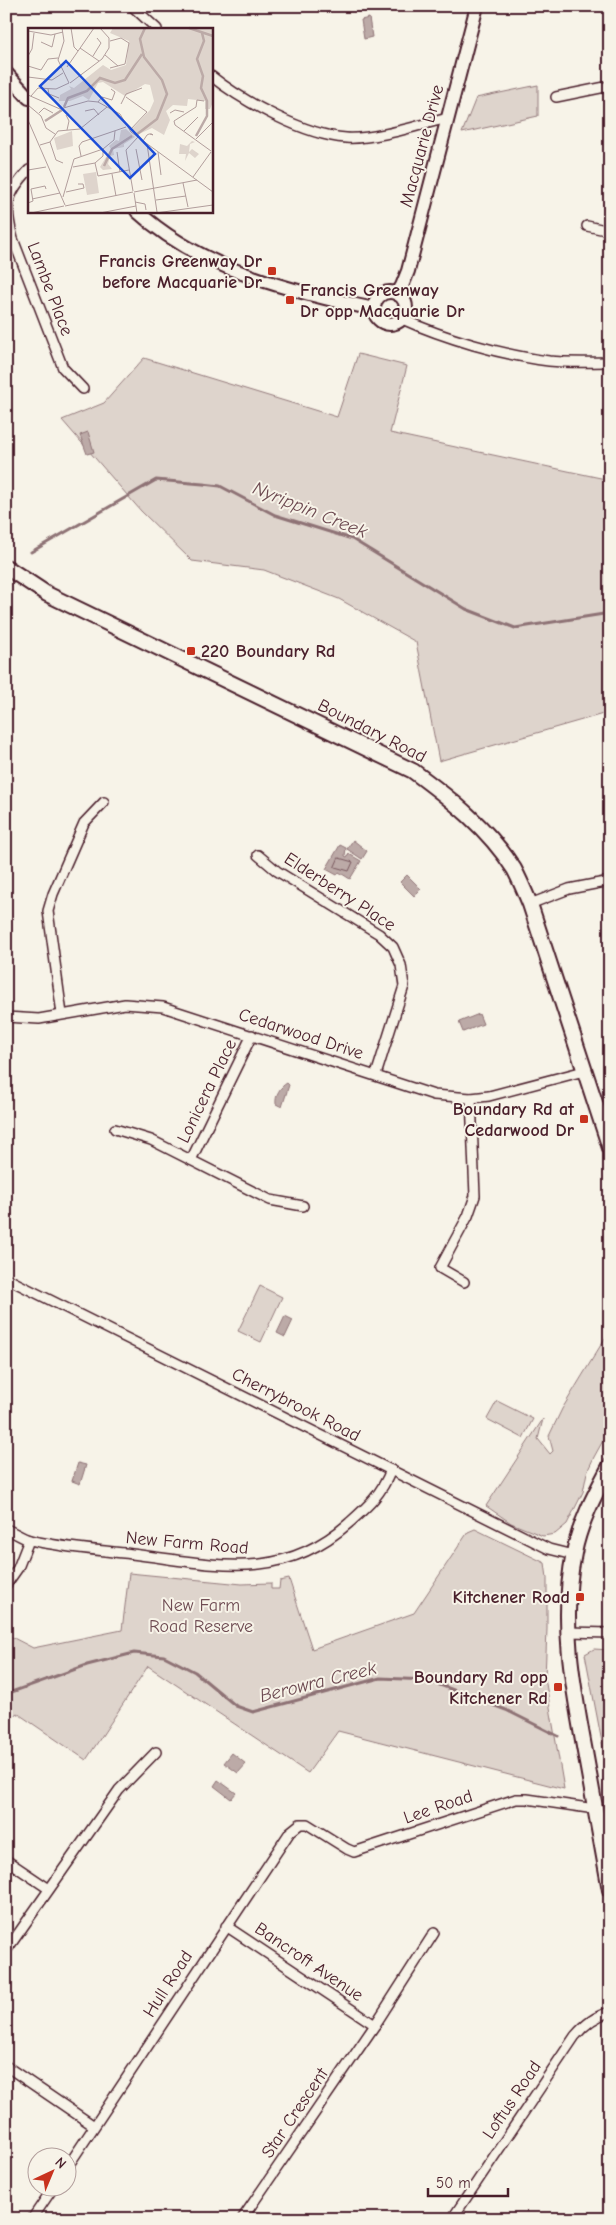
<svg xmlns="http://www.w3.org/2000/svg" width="616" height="2225" viewBox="0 0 616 2225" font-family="'Comic Neue',sans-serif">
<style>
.green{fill:#ded4cc;stroke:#947a7c}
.water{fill:#bcaaa7;stroke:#8e7275}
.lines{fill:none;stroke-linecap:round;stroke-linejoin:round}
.shore{stroke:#78575d;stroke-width:1}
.stream{stroke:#8e7275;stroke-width:3}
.street-casing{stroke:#4a1f2b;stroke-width:12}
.secondary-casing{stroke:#4a1f2b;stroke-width:16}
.primary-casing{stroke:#4a1f2b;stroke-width:18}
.street{stroke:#f7f3e8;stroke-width:9}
.secondary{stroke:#f7f3e8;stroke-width:12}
.primary{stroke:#f7f3e8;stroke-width:14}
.poi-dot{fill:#c8321e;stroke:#f7f3e8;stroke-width:2}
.labels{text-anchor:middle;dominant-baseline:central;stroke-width:4;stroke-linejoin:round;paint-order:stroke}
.street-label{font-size:18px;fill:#4a1f2b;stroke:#f7f3e8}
.poi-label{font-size:18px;font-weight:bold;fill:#4a1f2b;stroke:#f7f3e8;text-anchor:end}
.park-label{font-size:18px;fill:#6f4c53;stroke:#f7f3e8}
.water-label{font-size:19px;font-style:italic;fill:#6c4950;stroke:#f7f3e8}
.inset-river{fill:none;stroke:#bcaaa7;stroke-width:2.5}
.inset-road{fill:none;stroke:#b29e9c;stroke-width:1}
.view{fill:#1d4ed8;fill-opacity:0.15;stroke:#1d4ed8;stroke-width:2.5}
.inset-edge{fill:none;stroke:#4a1f2b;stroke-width:2.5}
</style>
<rect width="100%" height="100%" fill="#f7f3e8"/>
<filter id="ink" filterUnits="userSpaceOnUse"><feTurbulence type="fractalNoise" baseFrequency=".02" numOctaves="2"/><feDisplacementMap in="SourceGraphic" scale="10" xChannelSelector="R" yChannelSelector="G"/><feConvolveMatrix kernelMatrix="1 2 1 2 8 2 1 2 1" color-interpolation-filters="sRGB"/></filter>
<g filter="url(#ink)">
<g class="green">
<path d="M538,85V116L462,133L476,98Z"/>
<path d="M358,354L407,366L390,433L610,480V712L439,761L416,642L339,599L264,570L192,561L141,511L62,420L104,403L144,358L337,417Z"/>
<path d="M260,1286L282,1297L261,1342L238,1331Z"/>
<path d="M610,1330V1428L594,1457L587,1472L583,1492L567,1524L555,1534L543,1536L511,1523L486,1506L543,1419L538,1439L550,1454L553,1451L549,1436L562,1409Z"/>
<path d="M497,1401L533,1419L523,1438L487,1419Z"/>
<path d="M475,1529L545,1563L547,1578V1629L545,1678L564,1789L338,1731L308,1773L148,1666L86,1760L17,1713L6,1721V1634L33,1648L122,1630L129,1573L242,1584L271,1583V1589H279L280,1581L289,1579L312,1649L414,1613L468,1532Z"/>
<path d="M594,1649L610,1650V1784L585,1654Z"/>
</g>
<g class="water">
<path d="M369,18L372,37L364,39L361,20Z"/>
<path d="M88,432L94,452L87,454L80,435Z"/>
<path d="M353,840L367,851L362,859L347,849Z"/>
<path d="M340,845L346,848L345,856L347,857L349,854L361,861L350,879L339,872L337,875L326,869Z"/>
<path d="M407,875L421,889L414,896L400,882Z"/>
<path d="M479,1014L483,1024L463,1032L459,1022Z"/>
<path d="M287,1083L289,1085L282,1107L276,1104C275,1095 280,1087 287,1083Z"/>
<path d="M285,1316L293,1320L285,1337L277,1333Z"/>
<path d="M78,1463L86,1465L80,1484L72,1481Z"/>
<path d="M232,1753L246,1764L238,1773L224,1763Z"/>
<path d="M218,1780L236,1793L231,1799L214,1786Z"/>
</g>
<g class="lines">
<path class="shore" d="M339,858L353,862L349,871L335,867Z"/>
<g class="stream">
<path d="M31,552L156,480L203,484L220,486L275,515L352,539L466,609L515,628L610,613"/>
<path d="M6,1694L87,1665L134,1653L164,1656L195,1672L236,1706L253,1712L380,1678L427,1680L506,1710L558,1736"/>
<path d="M605,1763L610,1765"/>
</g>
<g class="street-casing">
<g id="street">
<path d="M132,6L157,29"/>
<path d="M211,76C244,102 304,135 346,138C374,140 419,125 448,118"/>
<path d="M556,97L610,86"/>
<path d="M29,170C5,195 5,207 13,239L63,368L83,389"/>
<path d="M587,226L610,231"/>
<path d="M402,319C444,338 502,355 549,361C569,363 589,362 610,362"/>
<path d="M258,855L277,871L379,934L393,947L401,965L404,986L376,1075"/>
<path d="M530,904L569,889L610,881"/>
<path d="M62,1014L48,911L53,894L84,823L104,802"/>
<path d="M6,1017L39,1019L125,1004L163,1007L434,1095L471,1098L489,1096L584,1071"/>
<path d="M115,1129L151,1140L270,1200L303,1206"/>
<path d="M191,1160L252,1035"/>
<path d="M6,1278L549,1549L573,1555"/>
<path d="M464,1282L440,1268L468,1216L475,1196L471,1098"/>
<path d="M6,1529C14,1532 22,1538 30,1540C63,1548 99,1550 132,1554C214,1564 280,1584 349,1523C368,1506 381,1495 391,1470"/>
<path d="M6,1585L18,1568L29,1540"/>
<path d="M568,1632L610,1633"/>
<path d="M6,1860L49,1889"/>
<path d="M226,1926L375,2025"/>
<path d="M6,1951L119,1790L156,1752"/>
<path d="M6,2066L94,2126"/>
<path d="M68,2166L290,1832L300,1824H307L347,1849L354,1852L516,1799H527L595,1809"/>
<path d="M32,2219L53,2188"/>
<path d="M242,2219L375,2025L434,1933"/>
<path d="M452,2219L575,2036C585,2024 595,2016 610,2012"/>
</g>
</g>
<g class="secondary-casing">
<g id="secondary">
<path d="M6,73L29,98"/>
<path d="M137,211C201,270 291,291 374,309"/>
<circle cx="390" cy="308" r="16"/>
<path d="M397,294L402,286L408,271L477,6"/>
</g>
</g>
<g class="primary-casing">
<g id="primary">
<path d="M6,567L47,594L413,771C451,799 488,828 514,869C520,880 525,892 530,904L610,1148"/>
<path d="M610,1466C595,1494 580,1522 574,1553C560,1620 573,1687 585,1752C593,1798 602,1844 610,1890"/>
</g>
</g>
<use href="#street" class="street"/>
<use href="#secondary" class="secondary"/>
<use href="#primary" class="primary"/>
</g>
</g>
<g class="poi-dot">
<rect x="267" y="266" width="10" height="10" rx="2.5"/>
<rect x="285" y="295" width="10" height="10" rx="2.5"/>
<rect x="186" y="646" width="10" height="10" rx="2.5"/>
<rect x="579" y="1114" width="10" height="10" rx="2.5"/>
<rect x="575" y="1592" width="10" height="10" rx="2.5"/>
<rect x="553" y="1682" width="10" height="10" rx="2.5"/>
</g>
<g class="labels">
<g class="street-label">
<text transform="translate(422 146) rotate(-75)">Macquarie Drive</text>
<text transform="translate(50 289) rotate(69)">Lambe Place</text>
<text transform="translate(372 731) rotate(27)">Boundary Road</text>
<text transform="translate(340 892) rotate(33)">Elderberry Place</text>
<text transform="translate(301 1034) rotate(18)">Cedarwood Drive</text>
<text transform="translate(207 1091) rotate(-64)">Lonicera Place</text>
<text transform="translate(296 1405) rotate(27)">Cherrybrook Road</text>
<text transform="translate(187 1543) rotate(5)">New Farm Road</text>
<text transform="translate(438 1807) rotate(-19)">Lee Road</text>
<text transform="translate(309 1962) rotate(34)">Bancroft Avenue</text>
<text transform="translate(168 1984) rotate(-57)">Hull Road</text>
<text transform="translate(512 2100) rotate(-56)">Loftus Road</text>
<text transform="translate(295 2113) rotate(-56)">Star Crescent</text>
</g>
<g class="poi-label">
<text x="262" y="261">Francis Greenway Dr<tspan x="262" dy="21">before Macquarie Dr</tspan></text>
<text x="300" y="290" text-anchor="start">Francis Greenway<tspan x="300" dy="21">Dr opp Macquarie Dr</tspan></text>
<text x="201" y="651" text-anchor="start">220 Boundary Rd</text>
<text x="574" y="1109">Boundary Rd at<tspan x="574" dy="21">Cedarwood Dr</tspan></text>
<text x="570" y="1597">Kitchener Road</text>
<text x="548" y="1677">Boundary Rd opp<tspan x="548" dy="21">Kitchener Rd</tspan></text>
</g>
<g class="park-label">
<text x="201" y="1605">New Farm<tspan x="201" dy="21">Road Reserve</tspan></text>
</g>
<g class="water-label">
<text transform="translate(310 510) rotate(22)">Nyrippin Creek</text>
<text transform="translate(318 1682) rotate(-14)">Berowra Creek</text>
</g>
</g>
<g transform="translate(28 28)">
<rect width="185" height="185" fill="#f7f3e8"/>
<path d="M85,0H185V74L182,81H177V73L160,71L159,78L145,77L138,83L142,92L136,107L124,100L109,107L103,102L122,82L126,73L122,57L117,56L97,68L75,54L70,55L61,72L55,68L42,73H31L32,67L43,61L41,58L46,60L75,37L83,42L98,37L101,13L82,5ZM98,101L107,109L96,116V119L85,121L86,127L82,128L80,136L84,141L75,142L72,139L83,121L81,118L88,112L91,113L93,102ZM44,103L45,118L29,122L26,110ZM164,113L167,114L162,116L161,124L164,121L171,126L167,130L161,125L157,133L158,126H151L152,116L159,118ZM68,144L71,165L59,167L55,146Z" fill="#ded4cc"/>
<path class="inset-river" d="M161,0L185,8M36,79L40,70L59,63L72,50L87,55L97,52L114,26M17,93L34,82M108,107L129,91L139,66L134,52L116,29L112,11L117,0M168,108L179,88V73L173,60L175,48L169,31L176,13L174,5M76,138L84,121L104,108"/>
<path class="inset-road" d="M43,0L46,19L50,23M0,3L23,7L35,4M13,14L24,19L27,6M52,20L71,33M77,27L90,38M0,28L4,21L6,5M65,28L73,15L69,10M0,38L13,42L20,31L30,30M39,39L66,0M82,40L97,36L101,15L93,10L82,13M0,49L24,52L35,45M42,55L74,31L81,20V10L72,0M20,61L21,66L31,70M0,67L32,81L60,73L70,74L92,86L103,104L185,164M3,68L10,60L28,61L41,55L30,32L36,13L34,0M98,69L119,84L102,102M176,73L169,72L168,79L146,93L147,97L183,123M70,74L74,69L84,72L87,64L83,61M93,76L98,66L114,60M0,77L13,88L18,100L27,106M57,83L66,81L71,87M11,85L16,80L25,85M142,85L147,82L156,84M38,87L41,93L39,102M0,92L37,177M156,103L170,89M168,111L185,94M115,113L119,107L121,106H124L125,107L122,106M22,114L28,132L35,135M119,116L129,184M12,117L22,114L30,103L52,101L79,79M108,121L114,152M89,124L92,144M130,124L133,147M53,128L51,118L54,114L98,99M67,135L70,148L101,142M45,139L67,135L75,128V121M0,142L18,139M84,146L88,168M165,149L183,124M155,155L160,179M105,163L98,122L110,109M38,164L56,160L55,156H50M106,164L169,152M106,165L109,185M35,169L46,131L75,121L86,112L87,103M4,171L32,165M128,172L158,168M107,174L117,176L118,182M0,175L5,173L3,161L17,158L18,161M37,178L105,164M3,185L36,178M72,185L108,178M128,185L185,177"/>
<path class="view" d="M38,33L127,126L102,150L12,58Z"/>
<rect width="185" height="185" class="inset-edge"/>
</g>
<rect width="616" height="2225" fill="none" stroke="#f7f3e8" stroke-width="25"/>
<rect x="12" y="12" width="591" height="2200" fill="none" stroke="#4a1f2b" stroke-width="2" filter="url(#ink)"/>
<g transform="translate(52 2172) rotate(44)"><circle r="24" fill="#f7f3e8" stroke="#b29e9c"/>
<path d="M0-4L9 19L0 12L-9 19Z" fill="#c8321e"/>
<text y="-8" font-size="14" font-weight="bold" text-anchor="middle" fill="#4a1f2b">N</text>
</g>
<path d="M428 2188v8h80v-8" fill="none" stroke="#4a1f2b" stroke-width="2.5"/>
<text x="436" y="2188" font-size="15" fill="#4a1f2b" stroke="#f7f3e8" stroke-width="4" paint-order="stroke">50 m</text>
</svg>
